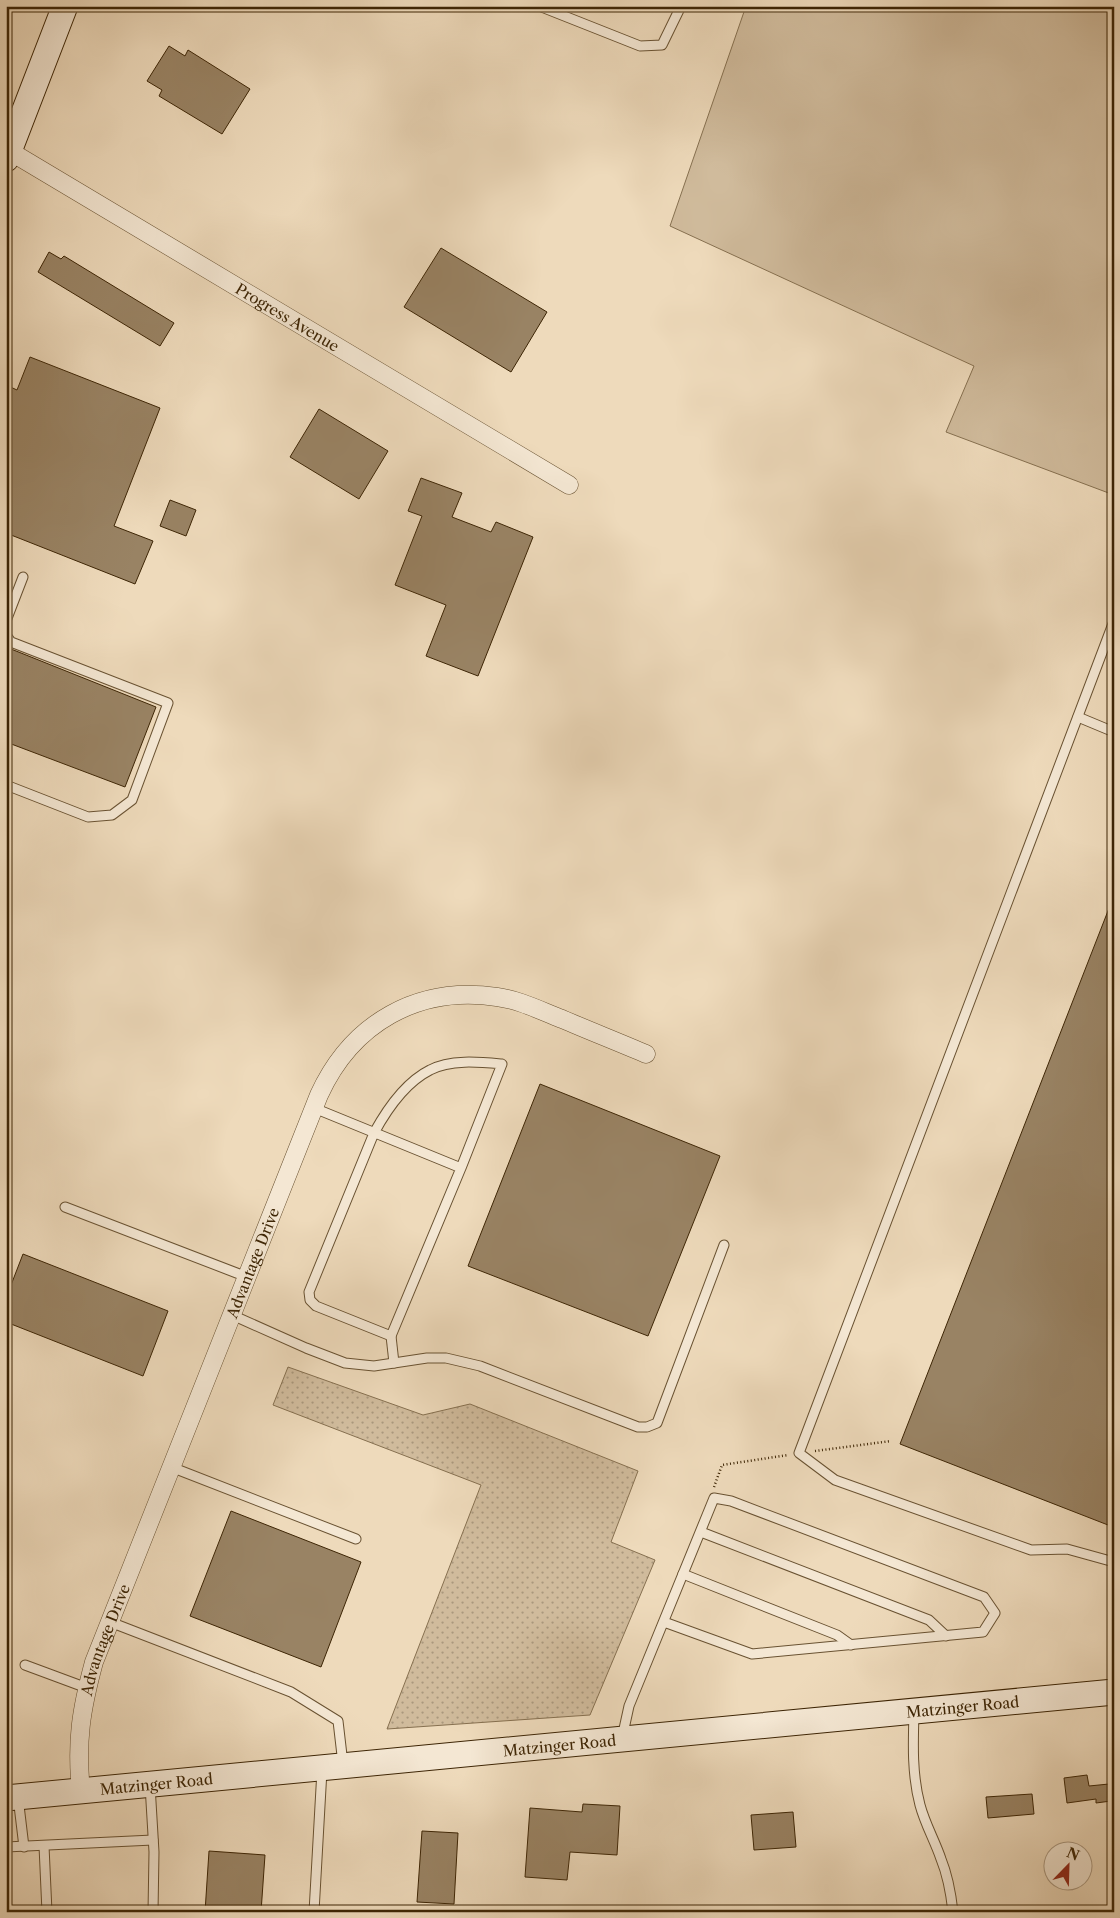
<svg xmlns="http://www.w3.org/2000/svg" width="1120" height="1918" viewBox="0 0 1120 1918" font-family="'Libre Caslon Text',serif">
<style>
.grass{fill:url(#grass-dots);stroke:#867050}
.garden{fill:#d0bb9c;stroke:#867050}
.building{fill:#998364;stroke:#3d2505}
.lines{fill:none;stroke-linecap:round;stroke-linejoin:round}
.lane-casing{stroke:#695232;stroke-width:11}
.street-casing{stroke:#695232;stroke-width:19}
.secondary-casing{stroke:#3d2505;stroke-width:27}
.path{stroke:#3d2505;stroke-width:2.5;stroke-dasharray:1 2.5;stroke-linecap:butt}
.lane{stroke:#f4e7d3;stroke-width:9}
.street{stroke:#f4e7d3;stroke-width:18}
.secondary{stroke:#f4e7d3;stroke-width:25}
.labels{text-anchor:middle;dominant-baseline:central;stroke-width:5;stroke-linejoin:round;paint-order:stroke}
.street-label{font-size:15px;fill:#3d2505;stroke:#f4e7d3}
</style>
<defs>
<pattern id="grass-dots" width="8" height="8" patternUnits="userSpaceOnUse" patternTransform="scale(1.25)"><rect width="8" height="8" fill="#d0bb9c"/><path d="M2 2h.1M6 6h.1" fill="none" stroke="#aa987d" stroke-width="1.8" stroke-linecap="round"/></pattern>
</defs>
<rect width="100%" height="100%" fill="#eedabb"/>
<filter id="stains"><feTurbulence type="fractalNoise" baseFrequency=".004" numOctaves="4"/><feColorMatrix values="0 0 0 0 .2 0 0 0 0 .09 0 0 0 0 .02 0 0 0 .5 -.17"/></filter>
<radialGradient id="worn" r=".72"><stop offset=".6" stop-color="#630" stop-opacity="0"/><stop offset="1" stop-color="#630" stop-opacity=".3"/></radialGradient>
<path class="grass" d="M288,1367L423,1415L470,1404L638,1471L611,1542L655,1560L590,1715L387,1729L481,1485L273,1405Z"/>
<path class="garden" d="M746,6H1114V495L946,432L974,366L670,226Z"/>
<g class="building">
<path d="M169,46L185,56L188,50L250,89L222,134L159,96L162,90L147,81Z"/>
<path d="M441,248L547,312L511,372L404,307Z"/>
<path d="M49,252L61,259L64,256L174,323L160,346L38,272Z"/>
<path d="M30,357L160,408L114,526L153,541L135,584L6,533V385L17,390Z"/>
<path d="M319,409L388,451L359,499L290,457Z"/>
<path d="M421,478L462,493L452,517L491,532L496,522L533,537L478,676L426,656L446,605L395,585L422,516L408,511Z"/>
<path d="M170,500L196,510L186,536L160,526Z"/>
<path d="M6,647L156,707L125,787L6,742Z"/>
<path d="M1113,898L1114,1509L1108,1525L900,1444Z"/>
<path d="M540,1084L720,1156L648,1336L468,1266Z"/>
<path d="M23,1254L168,1311L143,1376L6,1322V1298Z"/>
<path d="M231,1511L361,1562L321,1667L190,1616Z"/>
<path d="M1087,1775L1089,1786L1109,1784L1111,1801L1096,1803V1799L1067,1803L1064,1778Z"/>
<path d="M1032,1794L1034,1814L988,1818L986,1797Z"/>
<path d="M583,1804L620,1806L617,1855L570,1852L567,1880L525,1877L530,1808L582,1812Z"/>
<path d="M793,1812L796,1847L754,1850L751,1815Z"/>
<path d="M422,1831L458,1833L454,1904L417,1902Z"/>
<path d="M209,1851L265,1855L261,1912H205Z"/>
</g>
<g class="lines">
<g class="lane-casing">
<g id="lane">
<path d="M539,6L640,46L662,45L681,6"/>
<path d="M6,621L23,577"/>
<path d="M1114,621L799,1453L835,1480L1031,1550L1067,1549L1114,1562"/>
<path d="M6,635L11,642L168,703L132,800L112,815L88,817L6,785"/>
<path d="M1078,717L1114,732"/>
<path d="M314,1108C363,1128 412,1148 461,1168L502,1064C480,1062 450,1059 430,1070C406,1082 386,1111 374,1133L309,1292L310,1300L316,1306L391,1336L461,1168"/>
<path d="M65,1207L247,1277"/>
<path d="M232,1315L306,1348L345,1363L374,1366L427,1358H446L480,1366L638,1427H647L657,1423L724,1245"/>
<path d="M391,1336L394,1363"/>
<path d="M171,1467L356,1539"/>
<path d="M701,1532L929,1620L946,1636"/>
<path d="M683,1574L837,1635L851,1645"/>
<path d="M110,1622L291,1692L338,1721L343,1764"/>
<path d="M25,1665L87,1688"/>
<path d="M914,1713C913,1744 912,1775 920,1805C925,1824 935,1841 941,1859C948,1876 951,1894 953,1912"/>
<path d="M622,1738L629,1706L714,1498L731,1501L984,1597L995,1613L983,1632L752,1654L664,1622"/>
<path d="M150,1785L154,1852L153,1912"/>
<path d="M18,1797L24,1847"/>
<path d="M44,1846L47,1912"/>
<path d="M6,1847L153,1840"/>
<path d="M314,1912L322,1770"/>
</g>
</g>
<g class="street-casing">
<g id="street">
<path id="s1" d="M6,149L569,485"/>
<path id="s2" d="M81,1792C76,1741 81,1710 94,1662L319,1095C352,1023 418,985 497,997C520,1000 541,1011 562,1019C590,1031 618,1042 646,1054"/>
</g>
</g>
<g class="secondary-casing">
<g id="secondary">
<path d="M6,159L65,6"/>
<path id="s3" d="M6,1798L1114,1692"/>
</g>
</g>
<g class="path">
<path d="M815,1451L891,1441"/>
<path d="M714,1487L722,1465L788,1455"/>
</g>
<use href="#lane" class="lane"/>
<use href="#street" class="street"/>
<use href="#secondary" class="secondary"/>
</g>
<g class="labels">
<g class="street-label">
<text stroke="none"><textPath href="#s1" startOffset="328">Progress Avenue</textPath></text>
<text stroke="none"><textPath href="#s2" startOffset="561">Advantage Drive</textPath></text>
<text stroke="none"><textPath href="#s2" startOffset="156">Advantage Drive</textPath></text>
<text stroke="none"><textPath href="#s3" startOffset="961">Matzinger Road</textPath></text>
<text stroke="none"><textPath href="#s3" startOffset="556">Matzinger Road</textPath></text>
<text stroke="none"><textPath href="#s3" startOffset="151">Matzinger Road</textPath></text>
</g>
</g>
<rect width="1120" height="1918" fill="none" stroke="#eedabb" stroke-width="25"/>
<rect x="8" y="8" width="1105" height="1903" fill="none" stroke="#3d2505" stroke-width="2.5"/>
<rect x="12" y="12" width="1095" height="1893" fill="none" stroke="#3d2505"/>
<g transform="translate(1068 1866) rotate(23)"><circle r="24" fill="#f4e7d3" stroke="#ab9981"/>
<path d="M0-4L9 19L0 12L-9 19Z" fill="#8f2418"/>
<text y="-8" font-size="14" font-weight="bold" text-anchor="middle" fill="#3d2505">N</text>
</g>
<rect width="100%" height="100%" filter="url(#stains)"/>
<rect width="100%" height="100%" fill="url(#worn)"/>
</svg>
